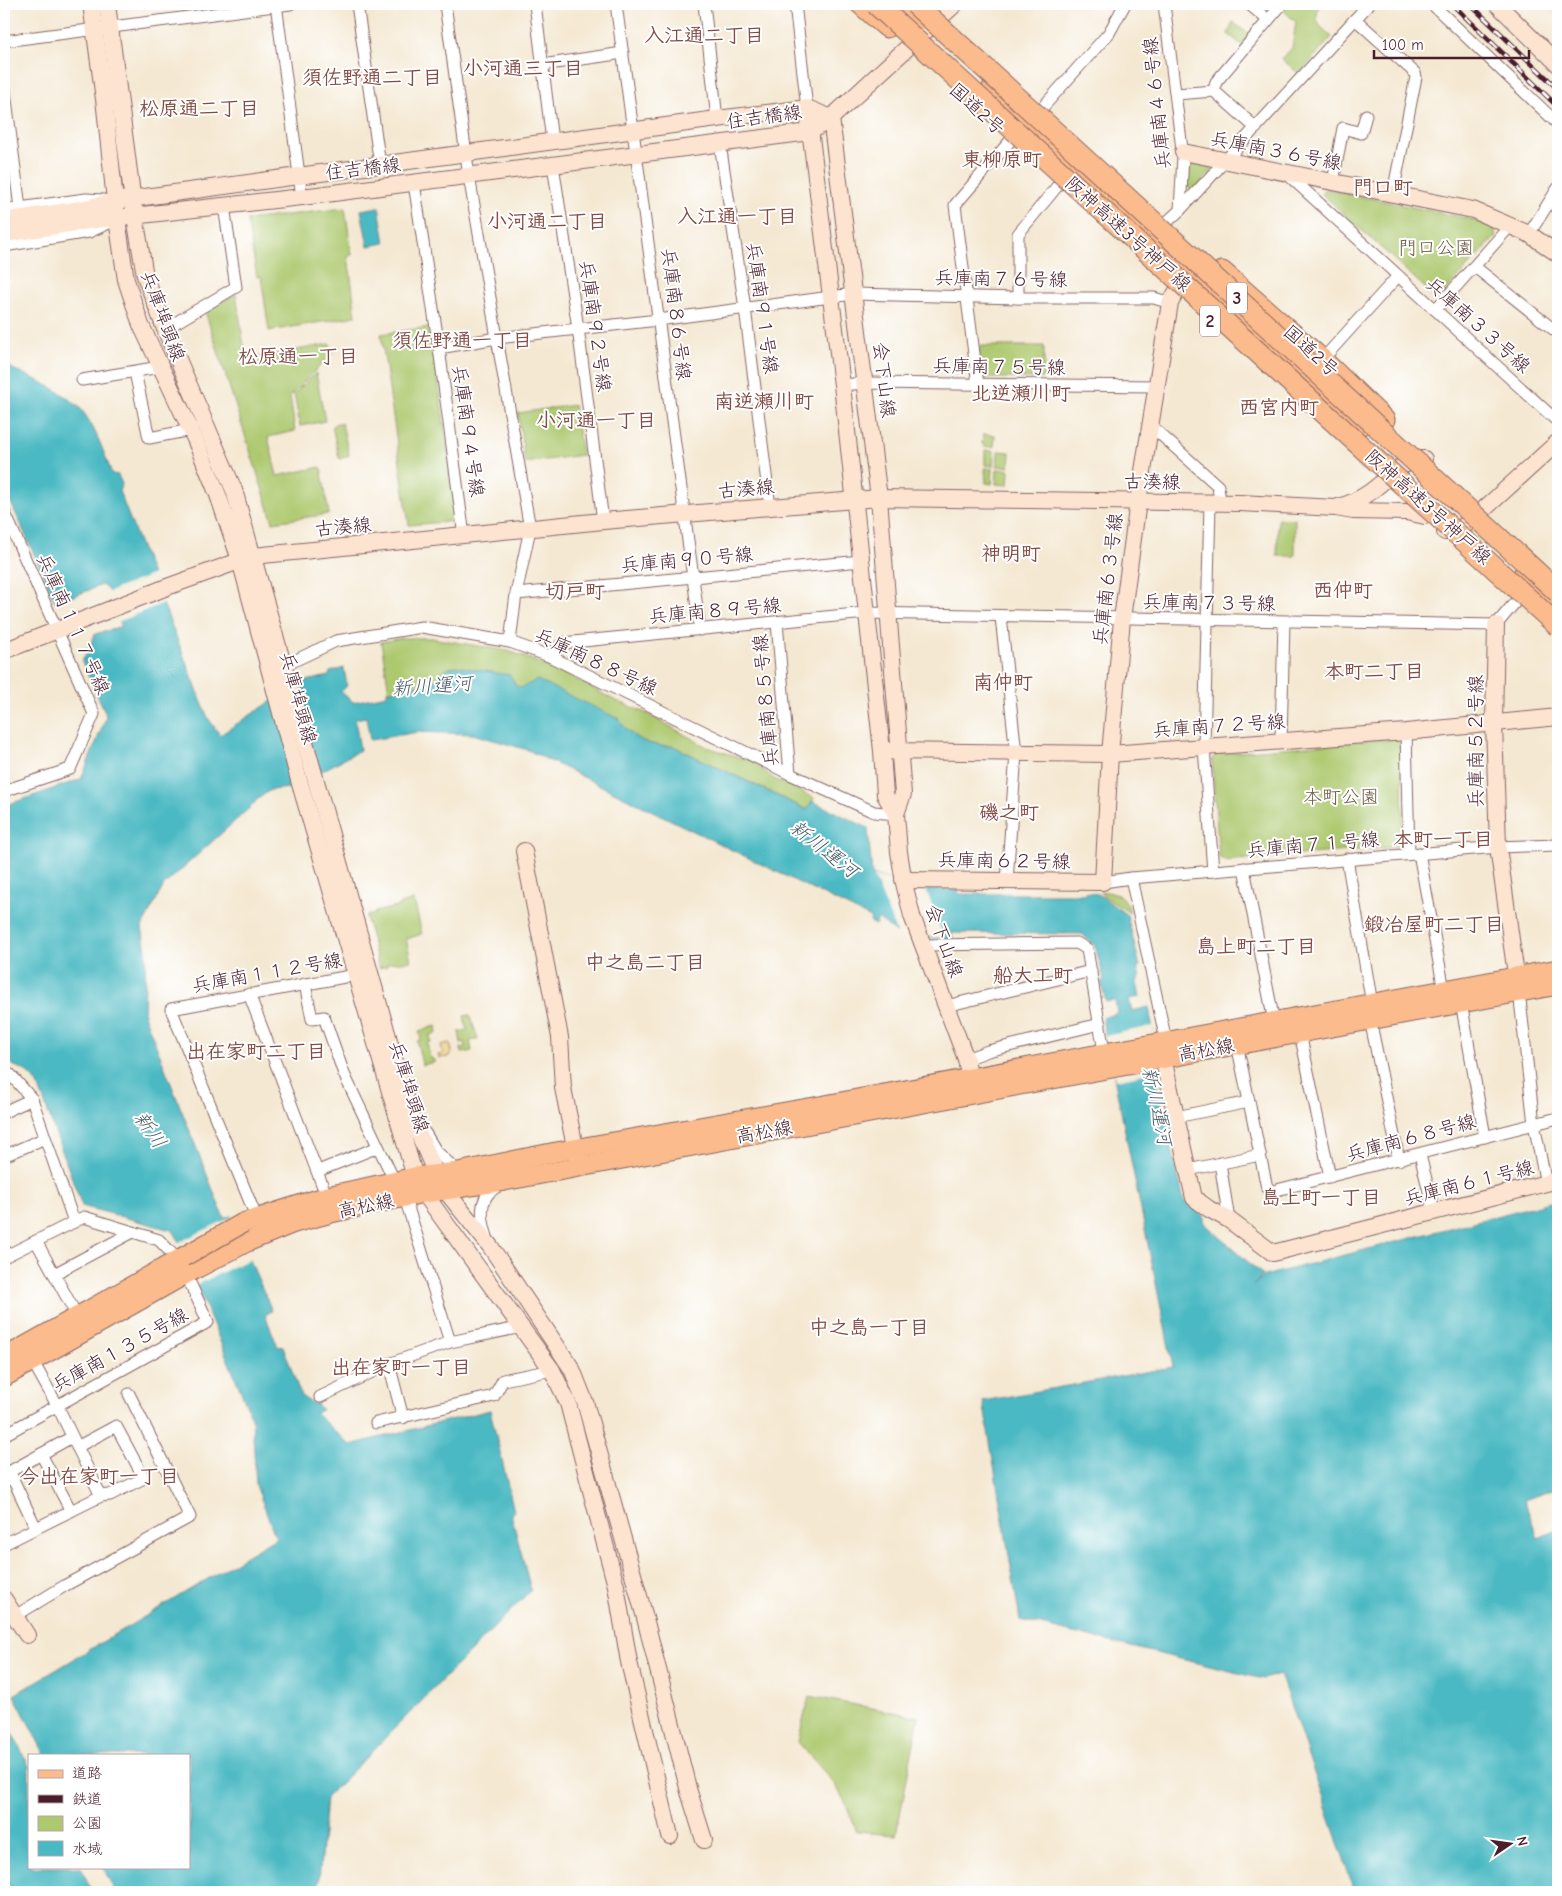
<svg xmlns="http://www.w3.org/2000/svg" width="1562" height="1896" viewBox="0 0 1562 1896" font-family="'Comic Neue','Klee One',sans-serif">
<style>
.green{fill:#adc970;stroke:#7c744e}
.sand{fill:#eeda9e;stroke:#9c7c64}
.water{fill:#4bb9c3;stroke:#4a6c77}
.pier{fill:#f4e8d2}
.lines{fill:none;stroke-linecap:round;stroke-linejoin:round}
.street-casing{stroke:#866565;stroke-width:13}
.secondary-casing{stroke:#866565;stroke-width:18}
.primary-casing{stroke:#866565;stroke-width:21}
.highway-casing{stroke:#866565;stroke-width:23}
.street{stroke:#fff;stroke-width:11}
.secondary{stroke:#fde4d1;stroke-width:16}
.primary{stroke:#fbbb8c;stroke-width:19}
.highway{stroke:#fbbb8c;stroke-width:21}
.rail-casing{stroke:#4a1f2b;stroke-width:5}
.rail{stroke:#fff;stroke-width:3;stroke-dasharray:9;stroke-linecap:butt}
.primary-bridge-casing{stroke:#866565;stroke-width:21;stroke-linecap:butt}
.highway-bridge-casing{stroke:#866565;stroke-width:23;stroke-linecap:butt}
.primary-bridge{stroke:#fbbb8c;stroke-width:19}
.highway-bridge{stroke:#fbbb8c;stroke-width:21}
.labels{text-anchor:middle;dominant-baseline:central;stroke-width:4;stroke-linejoin:round;paint-order:stroke}
.shield{fill:#fff;stroke:#80626b;stroke-width:1}
.shield-label{font-size:18px;font-weight:bold;fill:#4a1f2b}
.street-label{font-size:19px;fill:#4a1f2b;stroke:#fff}
.park-label{font-size:19px;fill:#6d5a43;stroke:#fff}
.neighbourhood-label{font-size:20px;font-weight:bold;fill:#834c45;stroke:#fff}
.water-label{font-size:20px;font-style:italic;fill:#4a5d68;stroke:#fff}
</style>
<rect width="100%" height="100%" fill="#fff"/>
<filter id="ink" filterUnits="userSpaceOnUse"><feTurbulence type="fractalNoise" baseFrequency=".02" numOctaves="2"/><feDisplacementMap in="SourceGraphic" scale="10" xChannelSelector="R" yChannelSelector="G"/><feConvolveMatrix kernelMatrix="1 2 1 2 8 2 1 2 1" color-interpolation-filters="sRGB"/></filter>
<filter id="wash" filterUnits="userSpaceOnUse"><feTurbulence type="fractalNoise" baseFrequency=".0096" numOctaves="4" result="noise"/><feDisplacementMap in="SourceGraphic" scale="20" xChannelSelector="R" yChannelSelector="G"/><feGaussianBlur stdDeviation="1.12" result="paint"/><feColorMatrix in="noise" values="0 0 0 0 0 0 0 0 0 0 0 0 0 0 0 0 0 1.4 0 .05"/><feComposite in="paint" operator="in"/></filter>
<g filter="url(#wash)">
<rect width="100%" height="100%" fill="#f4e8d2"/>
<g class="green">
<path d="M1288,4H1320C1313,23 1318,24 1332,37L1299,74L1282,59L1292,48L1296,22L1283,10Z"/>
<path d="M1233,22L1251,36L1243,46L1228,34Z"/>
<path d="M1197,162L1211,165L1213,170L1194,190L1188,187L1190,166Z"/>
<path d="M1325,189L1470,219L1494,228L1496,236L1440,297L1434,296L1322,194Z"/>
<path d="M345,208L352,255L348,256L356,316L269,331L261,276L257,277L247,220Z"/>
<path d="M236,294L246,359L330,344L332,354L290,396L295,431L268,437L277,476L321,467L329,514L273,522L205,311Z"/>
<path d="M431,327L457,521L409,525L381,334Z"/>
<path d="M979,346H1044V378H984L980,375Z"/>
<path d="M316,373L325,421L300,426L294,394Z"/>
<path d="M574,405L582,455L525,463L518,413Z"/>
<path d="M337,423L342,424L349,455L340,459L339,458L332,426Z"/>
<path d="M983,434L995,435L994,447L984,446V444H982Z"/>
<path d="M985,450L994,451L993,466L985,465Z"/>
<path d="M998,451L1010,452L1009,467L997,466Z"/>
<path d="M985,468L993,469L992,484L986,483Z"/>
<path d="M997,469L1009,470L1008,485L996,484Z"/>
<path d="M1278,519H1295V556H1277Z"/>
<path d="M401,638H431L508,651L528,658L579,681L614,700L646,713L707,747L752,761L774,779L814,798L808,810L673,746C650,747 631,739 618,719L516,686L441,674L434,682L389,691L381,642Z"/>
<path d="M1395,738L1402,744L1403,843L1396,847L1224,861L1219,857L1212,759L1216,754Z"/>
<path d="M1100,891C1116,893 1127,896 1130,913L1103,896Z"/>
<path d="M414,900L422,934L406,939L411,961L387,963V966L379,968L366,916L375,914V912L400,906V904Z"/>
<path d="M470,1015L478,1039L470,1041L472,1051L462,1053L461,1048L465,1047L464,1042L461,1043L459,1032L467,1030L464,1016Z"/>
<path d="M436,1026L437,1033L430,1035L431,1042L427,1043L430,1058H432L435,1062L422,1065L417,1041L421,1040L419,1031Z"/>
<path d="M809,1696L919,1717L896,1835L857,1832L846,1804L835,1784L798,1742Z"/>
</g>
<path class="sand" d="M450,1043L452,1052L448,1057L439,1058L438,1055L443,1054L441,1045Z"/>
<g class="water">
<path d="M379,207L385,243L368,246L361,210Z"/>
<path d="M4,360L8,362L11,368C34,379 60,389 79,407C94,423 104,453 112,474L118,475L122,484L119,491L208,718L220,735L301,682L329,676L330,672L344,668L347,686L341,692L353,702L387,695V691L434,682L445,669L456,666L510,675L516,686L521,688L537,680L619,719C631,739 650,747 673,746L807,810L812,801L868,828L872,875L927,890H957L960,894H1083L1085,892L1098,894L1127,915L1140,966L1137,967L1140,977L1137,982L1140,997L1129,999L1132,1011L1149,1007L1161,1076L1155,1077L1184,1201L1204,1215V1223L1263,1275L1253,1286L1264,1276L1558,1200V1488L1524,1500L1538,1538L1558,1530V1892H1355L1280,1674L1263,1679L1020,1620L983,1401L1173,1367L1102,1018L1117,1013L1115,1000L1106,1002L1101,982L1104,979L1095,946L1082,934L952,933V940L898,934L878,919L875,925L870,922L871,918L528,750L473,734L418,732L370,740L366,717L355,719L360,750L291,788L270,790L254,802L255,803L164,885L142,927L146,951L144,1015L224,1218L231,1216L272,1311L265,1315L278,1347L283,1346L301,1396L313,1404L316,1403L322,1410L315,1413L350,1445L490,1410L514,1511L511,1514L531,1590L326,1798L318,1892H115L103,1867H189V1755H45L14,1695L276,1538L256,1485L252,1418L176,1235L171,1230L82,1206L37,1082L24,1070L4,1061V806L81,779L106,718L105,712L82,662L95,634L120,627V622L108,590L102,585L56,603L11,503L4,494Z"/>
<path d="M4,1717L29,1766V1867H80L93,1892H4Z"/>
</g>
<g class="pier">
<path d="M154,574L165,602L118,622L106,593Z"/>
<path d="M874,876L925,887L944,938L898,936Z"/>
<path d="M1153,1026L1159,1071L1115,1080L1105,1036Z"/>
<path d="M234,1216L252,1258L196,1285L177,1243Z"/>
</g>
</g>
<g filter="url(#ink)">
<g class="lines">
<g class="street-casing">
<g id="street">
<path d="M276,4L302,197"/>
<path d="M357,4L380,165"/>
<path d="M445,4L469,176L530,529L516,594L510,642"/>
<path d="M535,4L552,141"/>
<path d="M616,4L700,630"/>
<path d="M704,4L717,119"/>
<path d="M795,4L807,108"/>
<path d="M1164,4L1183,157L1180,210L1166,223"/>
<path d="M1249,4L1268,20"/>
<path d="M1432,4L1558,124"/>
<path d="M1355,19L1415,73L1416,77L1393,193"/>
<path d="M4,41L290,4"/>
<path d="M542,65L623,53"/>
<path d="M4,84L20,208"/>
<path d="M1214,91L1216,82L1282,4"/>
<path d="M1176,94L1214,91L1256,128"/>
<path d="M1043,107L1109,33L1125,4"/>
<path d="M720,144L745,308L770,507"/>
<path d="M553,165L578,328L603,521"/>
<path d="M1286,173L1558,422"/>
<path d="M1333,182L1343,128L1361,133L1366,115"/>
<path d="M414,183L439,348L464,536"/>
<path d="M4,210L86,199L104,200"/>
<path d="M1180,210L1369,4"/>
<path d="M1529,234L1558,188"/>
<path d="M4,246L89,232L111,222"/>
<path d="M1475,267L1558,333"/>
<path d="M1018,298V234L1059,184"/>
<path d="M1436,309L1510,226"/>
<path d="M165,329L236,287L224,206"/>
<path d="M439,348L497,338L658,320L853,294L1018,298H1154L1170,303"/>
<path d="M1322,360L1398,276"/>
<path d="M135,372L149,438L191,430"/>
<path d="M82,380L160,367"/>
<path d="M842,385L865,383L1157,386"/>
<path d="M978,385L955,205L1011,140"/>
<path d="M1150,425L1218,486L1220,503"/>
<path d="M1210,503L1204,747L1213,871"/>
<path d="M4,511L94,714L70,769L4,791"/>
<path d="M516,594L861,561"/>
<path d="M1001,617L1016,753L1007,881"/>
<path d="M777,622L790,774"/>
<path d="M549,656L563,643L866,613L1496,625L1517,600"/>
<path d="M277,669L336,641L422,627L510,642L549,656L790,774L874,812L896,814"/>
<path d="M1406,732L1409,854"/>
<path d="M1281,741L1284,622"/>
<path d="M1419,853L1444,990"/>
<path d="M1347,859L1372,1004"/>
<path d="M1244,868L1274,1022"/>
<path d="M1131,878L1498,847L1558,845"/>
<path d="M1103,882L1131,878L1166,1041"/>
<path d="M923,945L1077,943L1087,949L1104,1052"/>
<path d="M305,984L312,1019L324,1017L344,1074L395,1182"/>
<path d="M1519,991L1534,1124L1546,1184"/>
<path d="M249,994L328,1200"/>
<path d="M1461,1002L1485,1137"/>
<path d="M946,1006L1091,971"/>
<path d="M1370,1019L1399,1160"/>
<path d="M1300,1033L1330,1177"/>
<path d="M1237,1044L1267,1188L1273,1191L1558,1118"/>
<path d="M966,1059L988,1051L1100,1024"/>
<path d="M4,1073L11,1075L32,1099L74,1222"/>
<path d="M4,1112L32,1099"/>
<path d="M1176,1117L1249,1102"/>
<path d="M425,1133L436,1151L458,1172"/>
<path d="M1420,1155L1434,1212"/>
<path d="M4,1156L45,1138"/>
<path d="M1220,1163L1229,1220"/>
<path d="M1188,1170L1260,1155"/>
<path d="M318,1171L378,1147"/>
<path d="M405,1198L450,1342"/>
<path d="M257,1219L171,1009L361,974"/>
<path d="M488,1240C483,1225 478,1207 488,1194C491,1190 497,1187 501,1184"/>
<path d="M36,1241L77,1316"/>
<path d="M4,1257L84,1217L159,1240L177,1259L186,1274L208,1322L4,1435"/>
<path d="M54,1274L133,1232"/>
<path d="M389,1364L403,1418"/>
<path d="M320,1397L389,1364L450,1342L522,1327"/>
<path d="M376,1423L494,1396L503,1380L552,1370"/>
<path d="M77,1447L116,1426L144,1478L110,1495L101,1496"/>
<path d="M41,1454L71,1511"/>
<path d="M12,1477L36,1528"/>
<path d="M4,1482L12,1477L9,1472L72,1437"/>
<path d="M4,1544L101,1496L57,1405L32,1360"/>
<path d="M15,1616L66,1585L190,1517L129,1394"/>
</g>
</g>
<g class="secondary-casing">
<g id="secondary">
<path d="M91,4L104,99L117,219L126,280L141,325L195,439L218,495L240,560L300,784L415,1177L424,1193L552,1370L568,1403L616,1586L629,1662L670,1836"/>
<path d="M107,4L135,217L145,276L165,329L234,490L409,1111L436,1174L445,1190L490,1246L572,1369L585,1402L644,1614L689,1792L704,1840"/>
<path d="M1497,4L1558,64"/>
<path d="M831,118L879,498L903,794L896,814L899,852L904,883L912,916L966,1059L972,1091"/>
<path d="M809,121L842,385L882,751L885,795L896,814"/>
<path d="M1183,152L1473,210L1529,234L1558,254"/>
<path d="M4,221L86,208L115,201L717,119L807,108L831,118"/>
<path d="M4,234L88,221L302,197L810,132L831,118L955,4"/>
<path d="M1338,507C1350,504 1360,499 1370,492C1386,481 1404,458 1424,459"/>
<path d="M1445,532H1452L1459,530L1483,510L1558,442"/>
<path d="M1496,625L1494,723L1498,847L1518,989"/>
<path d="M4,651L167,587L253,556L603,521L879,498L1240,503L1336,508L1353,511L1406,512L1425,516"/>
<path d="M887,751L1110,754L1406,732L1558,717"/>
<path d="M524,851L560,1037L563,1088L578,1162"/>
<path d="M903,880L1103,882L1110,754L1122,619L1138,502L1170,303L1177,291"/>
<path d="M1163,1058L1194,1198L1209,1209L1229,1220L1273,1253L1558,1180"/>
<path d="M4,1599L27,1635"/>
</g>
</g>
<g class="primary-casing">
<g id="primary">
<path d="M243,1223L327,1196L415,1177L458,1172L556,1152L814,1107L1558,969"/>
<path d="M4,1358L183,1257"/>
<path d="M4,1377L186,1274L247,1242L294,1223L331,1213L424,1193L504,1181L1558,985"/>
</g>
</g>
<g class="highway-casing">
<g id="highway">
<path d="M861,4L887,27"/>
<path d="M895,4L915,21"/>
<path d="M993,88C1065,161 1141,229 1216,298C1263,341 1309,389 1362,424"/>
<path d="M1222,272L1322,360L1384,420"/>
<path d="M1524,575L1558,607"/>
</g>
</g>
<use href="#street" class="street"/>
<use href="#secondary" class="secondary"/>
<use href="#primary" class="primary"/>
<use href="#highway" class="highway"/>
<g class="rail-casing">
<g id="rail">
<path d="M1452,4L1558,107"/>
<path d="M1470,4L1558,89"/>
</g>
</g>
<use href="#rail" class="rail"/>
<g class="primary-bridge-casing">
<path id="primary-bridge" d="M183,1257L243,1223"/>
</g>
<g class="highway-bridge-casing">
<g id="highway-bridge">
<path d="M876,4L1558,626"/>
<path d="M915,4C1129,201 1344,397 1558,592"/>
</g>
</g>
<use href="#primary-bridge" class="primary-bridge"/>
<use href="#highway-bridge" class="highway-bridge"/>
</g>
</g>
<g class="labels">
<g class="shield">
<rect x="1227" y="282.5" width="20" height="31" rx="4"/>
<rect x="1200" y="305.5" width="20" height="31" rx="4"/>
</g>
<g class="shield-label">
<text x="1237" y="298">3</text>
<text x="1210" y="321">2</text>
</g>
<g class="street-label">
<text transform="translate(1157 103) rotate(-96)">兵庫南４６号線</text>
<text transform="translate(977 109) rotate(42)">国道2号</text>
<text transform="translate(764 117) rotate(-8)">住吉橋線</text>
<text transform="translate(1276 151) rotate(11)">兵庫南３６号線</text>
<text transform="translate(363 169) rotate(-7)">住吉橋線</text>
<text transform="translate(1128 234) rotate(42)">阪神高速3号神戸線</text>
<text transform="translate(1001 279) rotate(1)">兵庫南７６号線</text>
<text transform="translate(762 308) rotate(82)">兵庫南９１号線</text>
<text transform="translate(676 314) rotate(83)">兵庫南８６号線</text>
<text transform="translate(163 316) rotate(70)">兵庫埠頭線</text>
<text transform="translate(1478 325) rotate(42)">兵庫南３３号線</text>
<text transform="translate(595 326) rotate(82)">兵庫南９２号線</text>
<text transform="translate(1311 351) rotate(42)">国道2号</text>
<text transform="translate(999 367) rotate(1)">兵庫南７５号線</text>
<text transform="translate(884 380) rotate(83)">会下山線</text>
<text transform="translate(468 431) rotate(82)">兵庫南９４号線</text>
<text transform="translate(1152 482) rotate(1)">古湊線</text>
<text transform="translate(746 489) rotate(-5)">古湊線</text>
<text transform="translate(1428 507) rotate(42)">阪神高速3号神戸線</text>
<text transform="translate(343 527) rotate(-5)">古湊線</text>
<text transform="translate(687 560) rotate(-5)">兵庫南９０号線</text>
<text transform="translate(1108 579) rotate(-83)">兵庫南６３号線</text>
<text transform="translate(1209 603) rotate(1)">兵庫南７３号線</text>
<text transform="translate(715 611) rotate(-5)">兵庫南８９号線</text>
<text transform="translate(73 624) rotate(66)">兵庫南１１７号線</text>
<text transform="translate(596 662) rotate(25)">兵庫南８８号線</text>
<text transform="translate(298 698) rotate(75)">兵庫埠頭線</text>
<text transform="translate(766 700) rotate(-95)">兵庫南８５号線</text>
<text transform="translate(1219 726) rotate(-4)">兵庫南７２号線</text>
<text transform="translate(1476 741) rotate(-90)">兵庫南５２号線</text>
<text transform="translate(1313 845) rotate(-5)">兵庫南７１号線</text>
<text transform="translate(1004 861) rotate(1)">兵庫南６２号線</text>
<text transform="translate(944 941) rotate(70)">会下山線</text>
<text transform="translate(267 973) rotate(-10)">兵庫南１１２号線</text>
<text transform="translate(1206 1050) rotate(-10)">高松線</text>
<text transform="translate(409 1087) rotate(73)">兵庫埠頭線</text>
<text transform="translate(764 1132) rotate(-10)">高松線</text>
<text transform="translate(1411 1138) rotate(-15)">兵庫南６８号線</text>
<text transform="translate(1469 1183) rotate(-14)">兵庫南６１号線</text>
<text transform="translate(366 1206) rotate(-12)">高松線</text>
<text transform="translate(120 1350) rotate(-29)">兵庫南１３５号線</text>
</g>
<g class="park-label">
<text x="1436" y="248">門口公園</text>
<text x="1341" y="797">本町公園</text>
</g>
<g class="neighbourhood-label">
<text x="704" y="35">入江通二丁目</text>
<text x="523" y="68">小河通三丁目</text>
<text x="372" y="77">須佐野通二丁目</text>
<text x="199" y="108">松原通二丁目</text>
<text x="1002" y="159">東柳原町</text>
<text x="1383" y="187">門口町</text>
<text x="737" y="216">入江通一丁目</text>
<text x="547" y="221">小河通二丁目</text>
<text x="462" y="340">須佐野通一丁目</text>
<text x="298" y="356">松原通一丁目</text>
<text x="1021" y="393">北逆瀬川町</text>
<text x="764" y="401">南逆瀬川町</text>
<text x="1279" y="407">西宮内町</text>
<text x="596" y="420">小河通一丁目</text>
<text x="1011" y="553">神明町</text>
<text x="1343" y="590">西仲町</text>
<text x="575" y="591">切戸町</text>
<text x="1374" y="671">本町二丁目</text>
<text x="1003" y="682">南仲町</text>
<text x="1009" y="812">磯之町</text>
<text x="1443" y="839">本町一丁目</text>
<text x="1434" y="924">鍛冶屋町二丁目</text>
<text x="1256" y="946">島上町二丁目</text>
<text x="645" y="962">中之島二丁目</text>
<text x="1033" y="975">船大工町</text>
<text x="256" y="1051">出在家町二丁目</text>
<text x="1321" y="1197">島上町一丁目</text>
<text x="869" y="1327">中之島一丁目</text>
<text x="401" y="1367">出在家町一丁目</text>
<text x="99" y="1476">今出在家町一丁目</text>
</g>
<g class="water-label">
<text transform="translate(432 686) rotate(-4)">新川運河</text>
<text transform="translate(824 849) rotate(38)">新川運河</text>
<text transform="translate(1157 1106) rotate(78)">新川運河</text>
<text transform="translate(150 1130) rotate(55)">新川</text>
</g>
</g>
<rect width="1562" height="1896" fill="none" stroke="#fff" stroke-width="20"/>
<rect x="28" y="1754" width="162" height="115" fill="#ffffff" stroke="#b7a5aa"/>
<rect x="38" y="1770" width="25" height="8" fill="#fbbb8c" stroke="#b7a5aa"/>
<text x="72" y="1778" font-size="15" fill="#4a1f2b">道路</text>
<rect x="38" y="1795" width="25" height="8" fill="#4a1f2b" stroke="#b7a5aa"/>
<text x="72" y="1804" font-size="15" fill="#4a1f2b">鉄道</text>
<rect x="38" y="1816" width="25" height="15" fill="#adc970" stroke="#b7a5aa"/>
<text x="72" y="1828" font-size="15" fill="#4a1f2b">公園</text>
<rect x="38" y="1841" width="25" height="15" fill="#4bb9c3" stroke="#b7a5aa"/>
<text x="72" y="1854" font-size="15" fill="#4a1f2b">水域</text>
<g transform="translate(1510 1844) rotate(77)" stroke="#ffffff" stroke-width="4" paint-order="stroke">
<path d="M0-4L9 19L0 12L-9 19Z" fill="#4a1f2b"/>
<text y="-8" font-size="14" font-weight="bold" text-anchor="middle" fill="#4a1f2b">N</text>
</g>
<path d="M1374 50v8h155v-8" fill="none" stroke="#4a1f2b" stroke-width="2.5"/>
<text x="1382" y="50" font-size="15" fill="#4a1f2b" stroke="#ffffff" stroke-width="4" paint-order="stroke">100 m</text>
</svg>
